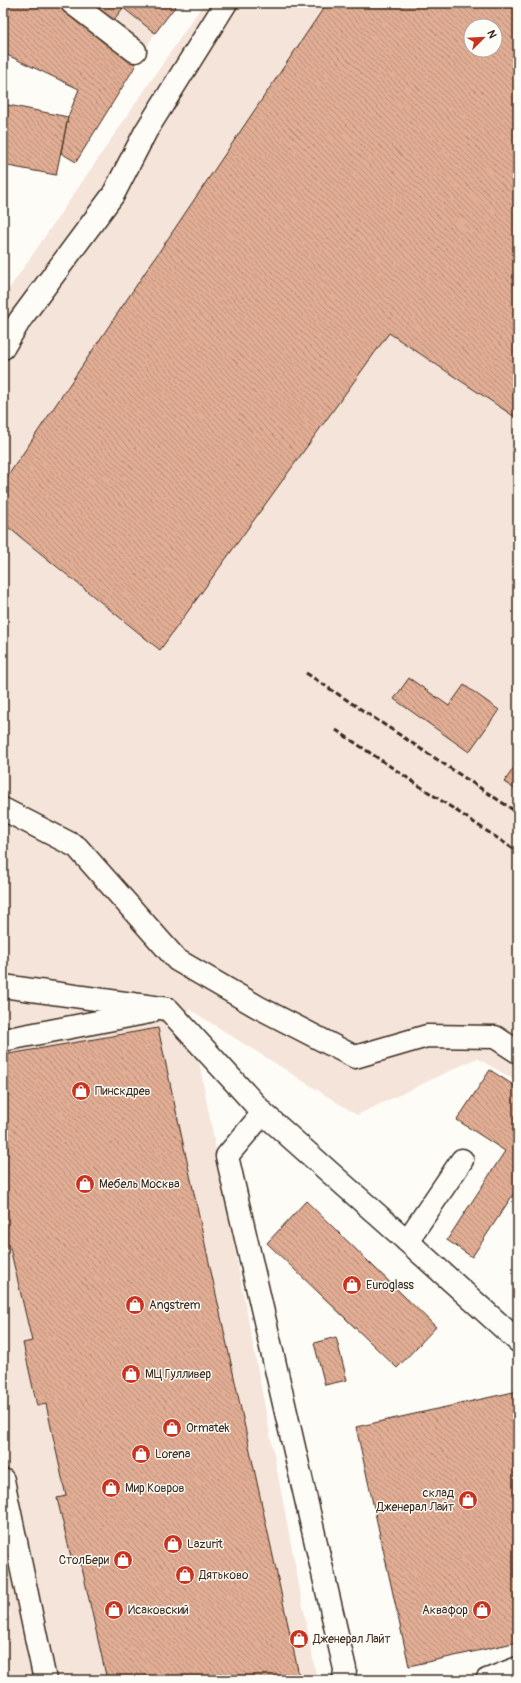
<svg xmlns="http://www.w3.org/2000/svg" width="521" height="1683" viewBox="0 0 521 1683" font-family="Pangolin,sans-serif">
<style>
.built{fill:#f5e4d9;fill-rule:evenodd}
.building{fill:url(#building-back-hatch);stroke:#3b2a1e;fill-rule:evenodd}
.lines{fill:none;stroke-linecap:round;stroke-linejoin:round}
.minor-casing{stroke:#3b2a1e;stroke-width:25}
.minor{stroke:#fdfcf7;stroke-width:22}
.rail{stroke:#3b2a1e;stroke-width:3;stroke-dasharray:6 3;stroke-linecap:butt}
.labels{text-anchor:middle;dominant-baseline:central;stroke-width:3;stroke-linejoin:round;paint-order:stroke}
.poi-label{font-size:12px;fill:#3b2a1e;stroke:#fdfcf7;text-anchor:start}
</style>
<defs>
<pattern id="building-back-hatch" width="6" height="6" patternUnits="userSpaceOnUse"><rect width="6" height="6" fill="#e1ad94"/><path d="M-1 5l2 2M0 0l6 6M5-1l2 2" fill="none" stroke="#b88d78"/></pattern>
</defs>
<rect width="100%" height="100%" fill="#fdfcf7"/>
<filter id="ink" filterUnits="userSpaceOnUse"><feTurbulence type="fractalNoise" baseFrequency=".025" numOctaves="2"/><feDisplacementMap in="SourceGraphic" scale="8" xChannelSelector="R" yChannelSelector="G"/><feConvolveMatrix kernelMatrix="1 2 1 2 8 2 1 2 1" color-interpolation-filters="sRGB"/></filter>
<g filter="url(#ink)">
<g class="built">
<path d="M58,3H117L155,33L136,65Z"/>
<path d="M204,3H518V1082L477,1058L357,1115L189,1009L317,1680H3V1618L11,1616L3,1583V298ZM471,26H495V50H471Z"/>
</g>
<g class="building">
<path d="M3,3H58L136,65L76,162L61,153L68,117L79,89L3,53Z"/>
<path d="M80,3H117L123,8L109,26Z"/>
<path d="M117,3H178L155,33Z"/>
<path d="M327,3H518V419L389,333L160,650L3,523V483ZM471,26H495V50H471Z"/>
<path d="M3,104L68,117L56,175L3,165Z"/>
<path d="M409,678L449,706L464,685L499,710L469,752L394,699Z"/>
<path d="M518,762V791L504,782Z"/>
<path d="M158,1028L300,1680H107L80,1559L72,1561L57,1498L66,1496L46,1404L37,1406L23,1343L32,1341L10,1248L3,1250V1055Z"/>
<path d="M490,1070L518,1088V1187L472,1257L447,1240L505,1151L457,1120Z"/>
<path d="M306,1201L436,1327L397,1368L267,1243Z"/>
<path d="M336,1337L347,1380L325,1385L314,1343Z"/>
<path d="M518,1391V1642L409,1666L356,1427Z"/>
</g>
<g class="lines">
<g class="minor-casing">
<g id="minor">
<path d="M72,3L135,51"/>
<path d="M3,348L20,320L113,195L146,131L226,3"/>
<path d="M3,809L77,847L177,960L258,1007L355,1057L427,1036L495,1037L518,1052"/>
<path d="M3,986L168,1009L263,1113L407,1241L462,1160"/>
<path d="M3,1040L150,1012"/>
<path d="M263,1113L227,1156L345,1669L344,1680"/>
<path d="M407,1241L518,1341"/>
<path d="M3,1480L45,1680"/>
<path d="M487,1680L518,1668"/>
</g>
</g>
<use href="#minor" class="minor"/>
<g class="rail">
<path d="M306,673L518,813"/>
<path d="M336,730L518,852"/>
</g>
</g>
</g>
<defs>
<g id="shop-disc" transform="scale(1)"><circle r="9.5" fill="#c8321e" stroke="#fdfcf7"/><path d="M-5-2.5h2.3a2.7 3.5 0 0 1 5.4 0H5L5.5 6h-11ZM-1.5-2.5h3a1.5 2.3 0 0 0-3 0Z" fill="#fff"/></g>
</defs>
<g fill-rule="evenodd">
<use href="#shop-disc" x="81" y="1091"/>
<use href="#shop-disc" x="85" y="1184"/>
<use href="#shop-disc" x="352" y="1285"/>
<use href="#shop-disc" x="135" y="1305"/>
<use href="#shop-disc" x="131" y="1374"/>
<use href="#shop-disc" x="172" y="1428"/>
<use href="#shop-disc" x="141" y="1454"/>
<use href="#shop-disc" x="111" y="1488"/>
<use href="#shop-disc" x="468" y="1500"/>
<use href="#shop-disc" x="173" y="1544"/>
<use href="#shop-disc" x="123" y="1560"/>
<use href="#shop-disc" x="185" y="1575"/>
<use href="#shop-disc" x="114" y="1610"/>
<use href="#shop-disc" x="482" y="1610"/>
<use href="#shop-disc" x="299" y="1639"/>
</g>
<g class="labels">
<g class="poi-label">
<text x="95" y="1091">Пинскдрев</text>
<text x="99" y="1184">Мебель Москва</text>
<text x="366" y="1285">Euroglass</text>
<text x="149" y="1305">Angstrem</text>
<text x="145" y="1374">МЦ Гулливер</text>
<text x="186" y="1428">Ormatek</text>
<text x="155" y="1454">Lorena</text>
<text x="125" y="1488">Мир Ковров</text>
<text x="454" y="1493" text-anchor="end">склад<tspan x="454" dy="14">Дженерал Лайт</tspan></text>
<text x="187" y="1544">Lazurit</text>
<text x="109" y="1560" text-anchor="end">СтолБери</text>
<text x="199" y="1575">Дятьково</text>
<text x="128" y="1610">Исаковский</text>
<text x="468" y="1610" text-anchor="end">Аквафор</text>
<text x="313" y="1639">Дженерал Лайт</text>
</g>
</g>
<rect width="521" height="1683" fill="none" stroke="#fdfcf7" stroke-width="16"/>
<rect x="8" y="8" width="505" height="1667" fill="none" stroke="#3b2a1e" stroke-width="1.5" filter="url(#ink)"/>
<g transform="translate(483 38) rotate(66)"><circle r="19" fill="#fdfcf7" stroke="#afa8a0"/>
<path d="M0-3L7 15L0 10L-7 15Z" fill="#c8321e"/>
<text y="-6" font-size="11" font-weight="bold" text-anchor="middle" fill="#3b2a1e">N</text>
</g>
</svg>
